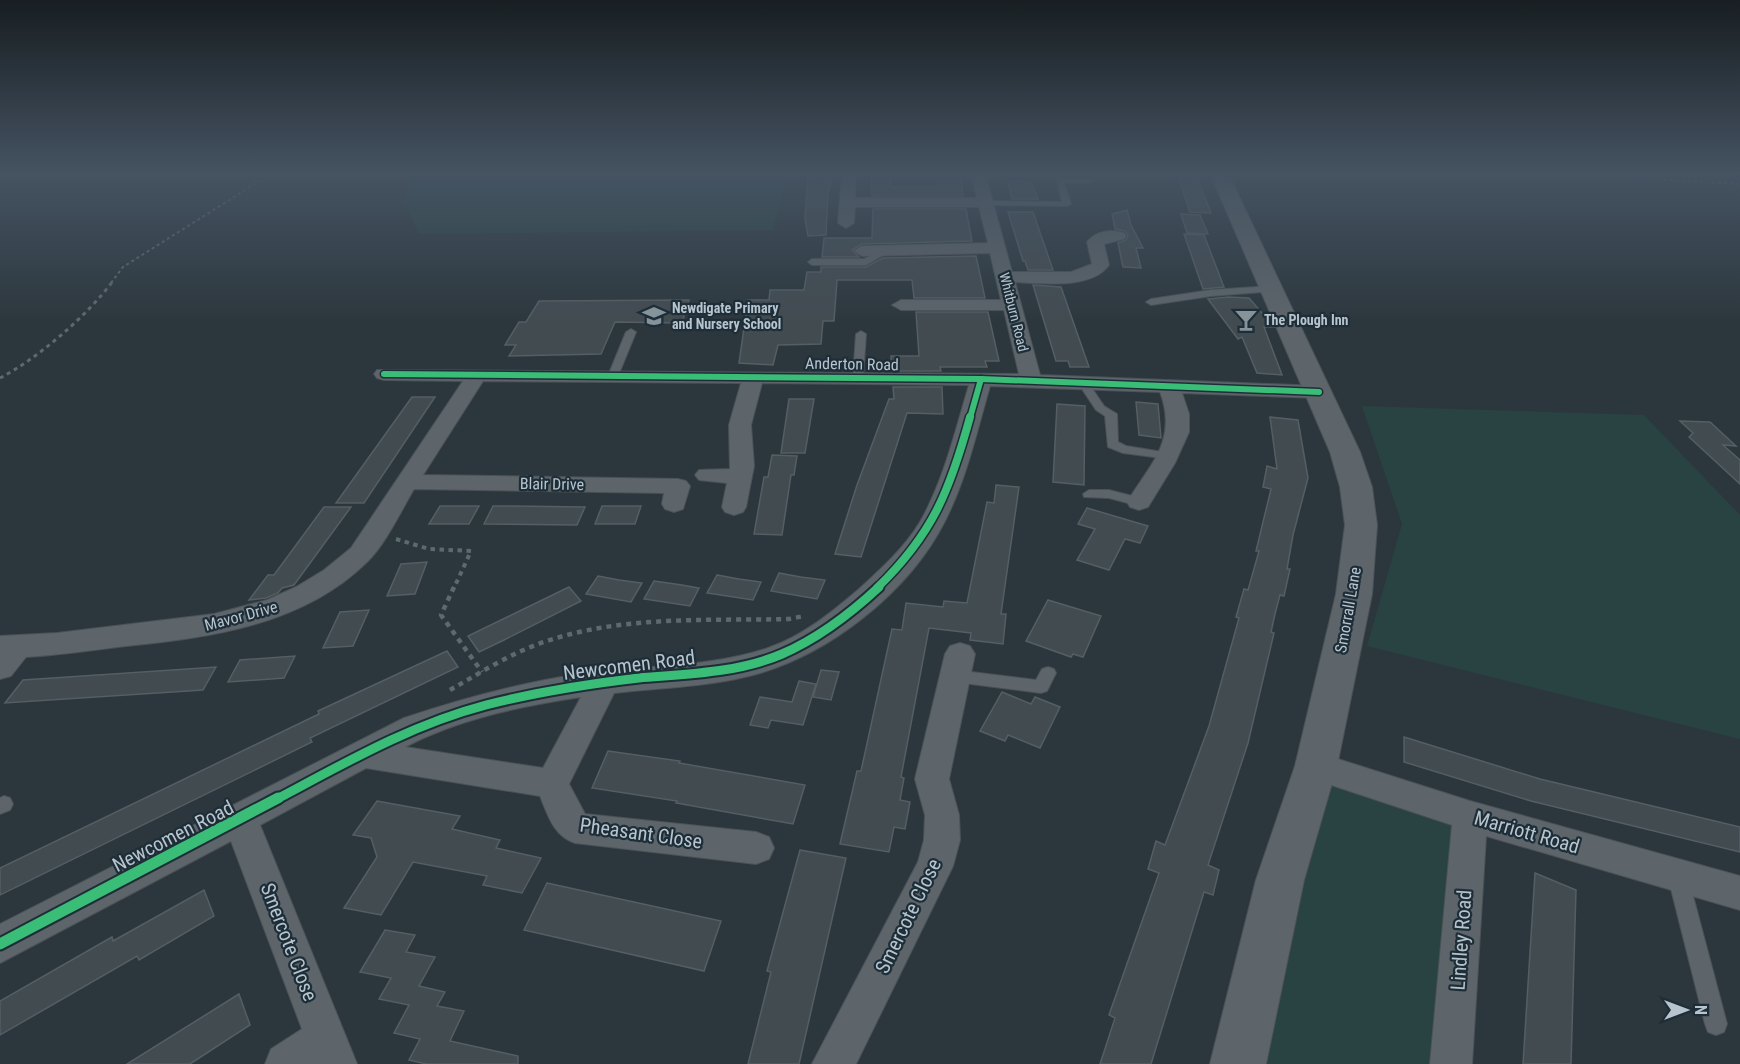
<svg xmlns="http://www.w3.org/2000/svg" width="1740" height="1064" viewBox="0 0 1740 1064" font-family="'Roboto Condensed',sans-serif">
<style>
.green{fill:#284342}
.building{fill:#424b50;stroke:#545e64;stroke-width:1.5}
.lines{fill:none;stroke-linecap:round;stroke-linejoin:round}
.service-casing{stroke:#4b5257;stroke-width:2}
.minor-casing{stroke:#4b5257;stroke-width:2}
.tertiary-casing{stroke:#4b5257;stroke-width:2}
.path-far3{stroke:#5f696d;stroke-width:2;stroke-dasharray:3 3;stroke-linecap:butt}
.path-far2{stroke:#5f696d;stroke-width:3;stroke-dasharray:4 4;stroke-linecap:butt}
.path-far1{stroke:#5f696d;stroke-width:4;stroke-dasharray:4.5 4.5;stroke-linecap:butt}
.path{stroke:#5f696d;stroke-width:4.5;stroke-dasharray:5 5;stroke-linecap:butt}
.service{fill:#5d656a;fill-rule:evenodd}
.minor{fill:#5d656a;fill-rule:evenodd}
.tertiary{fill:#5d656a;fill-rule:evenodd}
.cycleway-far3-casing{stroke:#1e2e39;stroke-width:9}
.cycleway-far2-casing{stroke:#1e2e39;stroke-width:11}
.cycleway-far1-casing{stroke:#1e2e39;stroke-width:13}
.cycleway-casing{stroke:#1e2e39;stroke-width:15}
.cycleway-far3{stroke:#3abd76;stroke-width:6}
.cycleway-far2{stroke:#3abd76;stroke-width:8}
.cycleway-far1{stroke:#3abd76;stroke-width:9}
.cycleway{stroke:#3abd76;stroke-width:11}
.labels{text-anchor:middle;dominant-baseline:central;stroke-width:4.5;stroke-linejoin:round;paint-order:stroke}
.far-poi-label{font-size:14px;font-weight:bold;fill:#b7c4cd;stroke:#1e2e39;text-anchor:start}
.far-street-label{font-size:14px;fill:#b7c4cd;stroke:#1e2e39}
.street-label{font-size:16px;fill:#b7c4cd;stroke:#1e2e39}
.near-street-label{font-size:20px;fill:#b7c4cd;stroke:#1e2e39}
</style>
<rect width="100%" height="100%" fill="#2c373d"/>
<g class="green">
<path d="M413,173H787L773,230L419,234L404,201Z"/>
<path d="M1362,406L1644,415L1740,515V739L1367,646L1402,524Z"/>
<path d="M1325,779L1455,821L1430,1064H1260Z"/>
</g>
<g class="building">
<path d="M812,173H834L828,191L826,235L808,236L805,219L808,175Z"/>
<path d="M871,173H891V187H939L937,174H960L963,196H872Z"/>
<path d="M1177,173H1195L1211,213L1190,212Z"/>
<path d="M1008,182H1031L1038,199H1012Z"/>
<path d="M873,209H966L972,241L862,244L852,250L859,257H822L824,238H872Z"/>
<path d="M1127,210L1131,225L1143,248H1136L1141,268L1123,267L1118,243L1126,240L1128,235L1125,231L1115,229L1112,214Z"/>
<path d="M1008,212H1033L1053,270H1028L1025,261H1023Z"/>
<path d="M1181,214L1200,215L1208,234L1187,233Z"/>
<path d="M1184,234L1204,235L1224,287L1203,289Z"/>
<path d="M976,256L985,298H914L912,280H837L834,321H823L821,344L778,345L773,365L739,363L748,300H769L770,290H804L807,272H821V267H866L883,258Z"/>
<path d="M1033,285L1061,287L1089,367H1070L1068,361H1056Z"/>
<path d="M1228,297L1249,298L1274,327H1264L1282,375L1257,373L1242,337L1238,339L1208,299Z"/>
<path d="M689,300L682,323L615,322L601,354L509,356L516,345H505L519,322H526L539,301Z"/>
<path d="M916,312H988L999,361H985L987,367H940L941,371H892L891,356H919Z"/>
<path d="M893,387H942L943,414L907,413L861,557L835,554L857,485L889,399H894Z"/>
<path d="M412,397H435L364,503H336Z"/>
<path d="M789,399H814L805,453H781Z"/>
<path d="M1136,402L1158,404L1161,438L1139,435Z"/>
<path d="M1057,404L1085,406L1084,485L1053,482Z"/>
<path d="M1270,417L1298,420L1308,478L1293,535L1287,569H1290L1284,596L1280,595L1275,614L1271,632L1274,633L1248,743L1208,865L1219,870L1213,895L1204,892L1151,1064H1100L1115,1018L1109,1015L1159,873L1148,869L1156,841L1165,845L1209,726L1239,618L1236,617L1244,589L1248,590L1259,551H1256L1271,489L1263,487L1267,466L1277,469Z"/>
<path d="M1680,421L1710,422L1736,446L1723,445L1740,460V484L1689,437L1693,433Z"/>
<path d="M772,455L797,456L794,475H791L782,535L754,534L764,477H768Z"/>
<path d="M996,485L1019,487L1001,614H1006L1003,644L970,640L971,633L929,628L901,777L904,778L900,800L910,802L905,829L894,827L889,852L840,844L857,771H861L892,629L902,630L906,603L943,607L944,601L967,603L987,502L994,503Z"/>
<path d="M440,506H479L469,524H429Z"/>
<path d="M493,506H513L585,507L577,525L484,524Z"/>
<path d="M602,506H641L635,524H595Z"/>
<path d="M324,507H351L294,585L282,588L278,593L266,598L249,600L268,575H274Z"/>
<path d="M1087,508L1148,526L1140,543L1125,539L1109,570L1077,560L1095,529L1078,524Z"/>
<path d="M427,562L415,594L387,596L401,564Z"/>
<path d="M779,573L801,577L825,580L817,599L771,591Z"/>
<path d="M717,575L739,579L761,582L753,600L707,593Z"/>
<path d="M598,576L619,580L642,583L631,602L586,594Z"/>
<path d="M654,581L682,585L699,588L690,606L644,599Z"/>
<path d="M569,587L581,601L504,640L479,652L468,636Z"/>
<path d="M1048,600L1101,616L1083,657L1073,654L1071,657L1026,641Z"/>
<path d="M369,610L353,646L323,648L340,612Z"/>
<path d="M447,651L458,667L310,738L312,742L0,895V868L319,714L318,711Z"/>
<path d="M295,656L284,678L228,682L240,660Z"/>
<path d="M216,667L203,690L5,703L23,680Z"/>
<path d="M821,670L839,672L831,700L813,697Z"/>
<path d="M799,681L816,684L803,725L771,720L768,728L750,725L760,697L792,702Z"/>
<path d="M1002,692L1031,704L1035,697L1060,707L1040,748L1008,735L1005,741L980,731Z"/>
<path d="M1404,737L1540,779L1740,827V852L1531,801L1404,762Z"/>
<path d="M608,751L680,761L679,763L805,785L793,824L676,803L677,801L592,788Z"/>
<path d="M377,801L460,816L452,829L500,840L496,848L541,858L522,893L483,885L487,876L413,862L381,915L344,908L377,857L371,838L353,835Z"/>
<path d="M800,850L846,858L799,1064H748L771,972L767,971Z"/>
<path d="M1535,873L1576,890L1571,1064H1523Z"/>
<path d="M547,883L721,921L704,971L524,930Z"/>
<path d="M204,890L214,916L139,960L137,956L0,1035V1001L112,937L113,941Z"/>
<path d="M385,930L415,935L406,952L435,957L419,986L445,992L437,1006L464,1011L450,1041L518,1056V1064H426L409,1060L420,1039L394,1033L409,1005L379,999L391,978L360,972Z"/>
<path d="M239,994L250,1025L190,1064H127Z"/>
</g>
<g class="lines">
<g class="service-casing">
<g id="service">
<path d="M1057,179H1089L1093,181L1089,183H1064L1071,204L1067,206L986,205L982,203L986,201L1062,202Z"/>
<path d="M880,251L887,253L866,265H812L808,262L812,259H864Z"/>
<path d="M1271,286L1276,289L1274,291L1211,296L1151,305L1146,302L1151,299L1211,290Z"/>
<path d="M631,329L636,332L618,376L613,379L609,378L608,376L626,332Z"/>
<path d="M861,331L866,334L863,378L858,381L853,378L856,334Z"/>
<path d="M1083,380L1087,381L1104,406L1117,414L1118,442L1126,446L1169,453L1171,456L1169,459L1123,453L1108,447L1105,416L1096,410L1078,383Z"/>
<path d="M1089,490H1109L1144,499L1145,502L1139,506L1109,498L1084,497L1083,494Z"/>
<path d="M1048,667L1054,669L1056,673L1047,691L1041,693L955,682L949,680L947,676L949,672L955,670L1036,680L1042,669Z"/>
<path d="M4,796L10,798L13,804L10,810L0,814V798Z"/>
<path d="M1678,868L1685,871L1688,877L1727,1024L1724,1032L1716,1035L1708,1032L1705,1024L1668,877L1671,871Z"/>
</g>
</g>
<g class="minor-casing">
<g id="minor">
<path d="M842,173H856L855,198H977L971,173H985L1012,272H1071L1092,264L1087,242C1096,231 1110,229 1124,233L1126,236L1124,239L1104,244L1109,265C1091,290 1042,283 1015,282L1040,375L1319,386L1326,388L1330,392L1326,396L1319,398L1182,393L1189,414V432L1175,463L1148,507L1139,510L1130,507L1127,502C1151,463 1178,440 1160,392L990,386C977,431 967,477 946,519C910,592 827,657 749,676C705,687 659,688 614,693L569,784L585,814L756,832L769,837L774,848L769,859L756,864L575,843C554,836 548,816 540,796L366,768L260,825L357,1064H265L271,1049L302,1029L231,841L0,963V924L404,718C461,699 519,683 580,674C642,665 709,668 768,648C803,636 832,612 859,589C881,569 905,547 920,522C944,480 955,431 969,385L762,383L751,425L754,466L746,507L743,512L734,515L725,512L722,507L727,483L699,480L695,475L699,470L730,469L729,425L741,383L483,381L423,475L678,479L686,481L690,486L683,509L674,512L665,509L662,504L664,493L414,489C401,511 385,545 367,562C303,625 212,637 126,646C93,650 60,655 26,657L11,676L0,679V636L57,633L214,614L267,600L296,587L324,570L351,548L463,381L384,380L377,378L374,374L377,370L1019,374L1004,310H901L892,305L901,300H1001L990,253L862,256L854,251L862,246L988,243L979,207H855L854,223L846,228L838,223ZM581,697L543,768L405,747C459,719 521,706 581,697Z"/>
<path d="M960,643L970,646L975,654L949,779L959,815L960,840L953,866L856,1064H812L918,862L924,840L925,815L915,779L945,654L950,646Z"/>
<path d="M1316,752L1470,801L1740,876V910L1486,836L1472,1064H1430L1452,825L1304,776L1299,766L1304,756Z"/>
</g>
</g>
<g class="tertiary-casing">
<path id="tertiary" d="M1210,173H1228L1360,452L1372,487L1377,525L1372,594L1337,766L1304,880L1266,1064H1210L1256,880L1295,766L1336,594L1345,525L1340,487L1330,452Z"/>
</g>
<g class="path-far3">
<path d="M1538,173L1740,184"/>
<path d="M111,283L123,267L272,173"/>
</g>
<path class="path-far2" d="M0,378C37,359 87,316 113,281"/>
<path class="path-far1" d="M396,539L429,549L471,551L454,588"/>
<g class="path">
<path d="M454,587L441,615L482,672"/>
<path d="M450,690C480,673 511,653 544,642C622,615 707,621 789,619L804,616"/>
</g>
<use href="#service" class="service"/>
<use href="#minor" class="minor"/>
<use href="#tertiary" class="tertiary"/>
<g class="cycleway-far3-casing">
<g id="cycleway-far3">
<path d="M384,374L981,379L1319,392"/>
<path d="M970,418L981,379"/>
</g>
</g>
<g class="cycleway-far2-casing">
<path id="cycleway-far2" d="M877,588C933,534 950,490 970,417"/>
</g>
<g class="cycleway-far1-casing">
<path id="cycleway-far1" d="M275,800C345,763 410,725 486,705C537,692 587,684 639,678C686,674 738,673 782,654C819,638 850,614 879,587"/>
</g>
<g class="cycleway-casing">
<path id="cycleway" d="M0,944L278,798"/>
</g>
<use href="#cycleway-far3" class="cycleway-far3"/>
<use href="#cycleway-far2" class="cycleway-far2"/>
<use href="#cycleway-far1" class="cycleway-far1"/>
<use href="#cycleway" class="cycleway"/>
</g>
<linearGradient id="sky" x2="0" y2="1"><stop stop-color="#181e22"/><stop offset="0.54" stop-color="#455362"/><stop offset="1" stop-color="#455362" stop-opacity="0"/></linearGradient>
<rect width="1740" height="322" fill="url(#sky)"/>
<defs>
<g id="school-bare" transform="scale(1.8)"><path d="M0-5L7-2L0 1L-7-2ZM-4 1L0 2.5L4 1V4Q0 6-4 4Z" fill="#86939b" stroke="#1e2e39" stroke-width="2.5" paint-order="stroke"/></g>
<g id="bar-bare" transform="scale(1.8)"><path d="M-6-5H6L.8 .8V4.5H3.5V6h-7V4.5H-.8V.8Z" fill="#86939b" stroke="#1e2e39" stroke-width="2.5" paint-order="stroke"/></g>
</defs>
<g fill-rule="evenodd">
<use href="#school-bare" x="654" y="316"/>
<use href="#bar-bare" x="1246" y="320"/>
</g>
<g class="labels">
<g class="far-poi-label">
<text x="672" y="308">Newdigate Primary<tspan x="672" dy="16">and Nursery School</tspan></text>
<text x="1264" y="320">The Plough Inn</text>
</g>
<g class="far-street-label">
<text transform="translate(1014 312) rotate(76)">Whitburn Road</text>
</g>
<g class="street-label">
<text transform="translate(852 364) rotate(1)">Anderton Road</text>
<text transform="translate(552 484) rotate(1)">Blair Drive</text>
<text transform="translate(1348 610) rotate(-80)">Smorrall Lane</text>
<text transform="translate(241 616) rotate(-15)">Mavor Drive</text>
</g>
<g class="near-street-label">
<text transform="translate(629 665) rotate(-7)">Newcomen Road</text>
<text transform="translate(1527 832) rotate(16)">Marriott Road</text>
<text transform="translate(641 833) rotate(8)">Pheasant Close</text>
<text transform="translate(173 836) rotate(-27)">Newcomen Road</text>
<text transform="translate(908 916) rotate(-64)">Smercote Close</text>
<text transform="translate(1461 940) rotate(-86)">Lindley Road</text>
<text transform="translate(289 942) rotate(69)">Smercote Close</text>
</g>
</g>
<g transform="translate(1686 1010) rotate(90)" stroke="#1e2e39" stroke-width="4.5" paint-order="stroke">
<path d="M0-4.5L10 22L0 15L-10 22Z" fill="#b7c4cd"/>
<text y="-9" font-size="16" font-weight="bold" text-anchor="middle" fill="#b7c4cd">N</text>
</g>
</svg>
